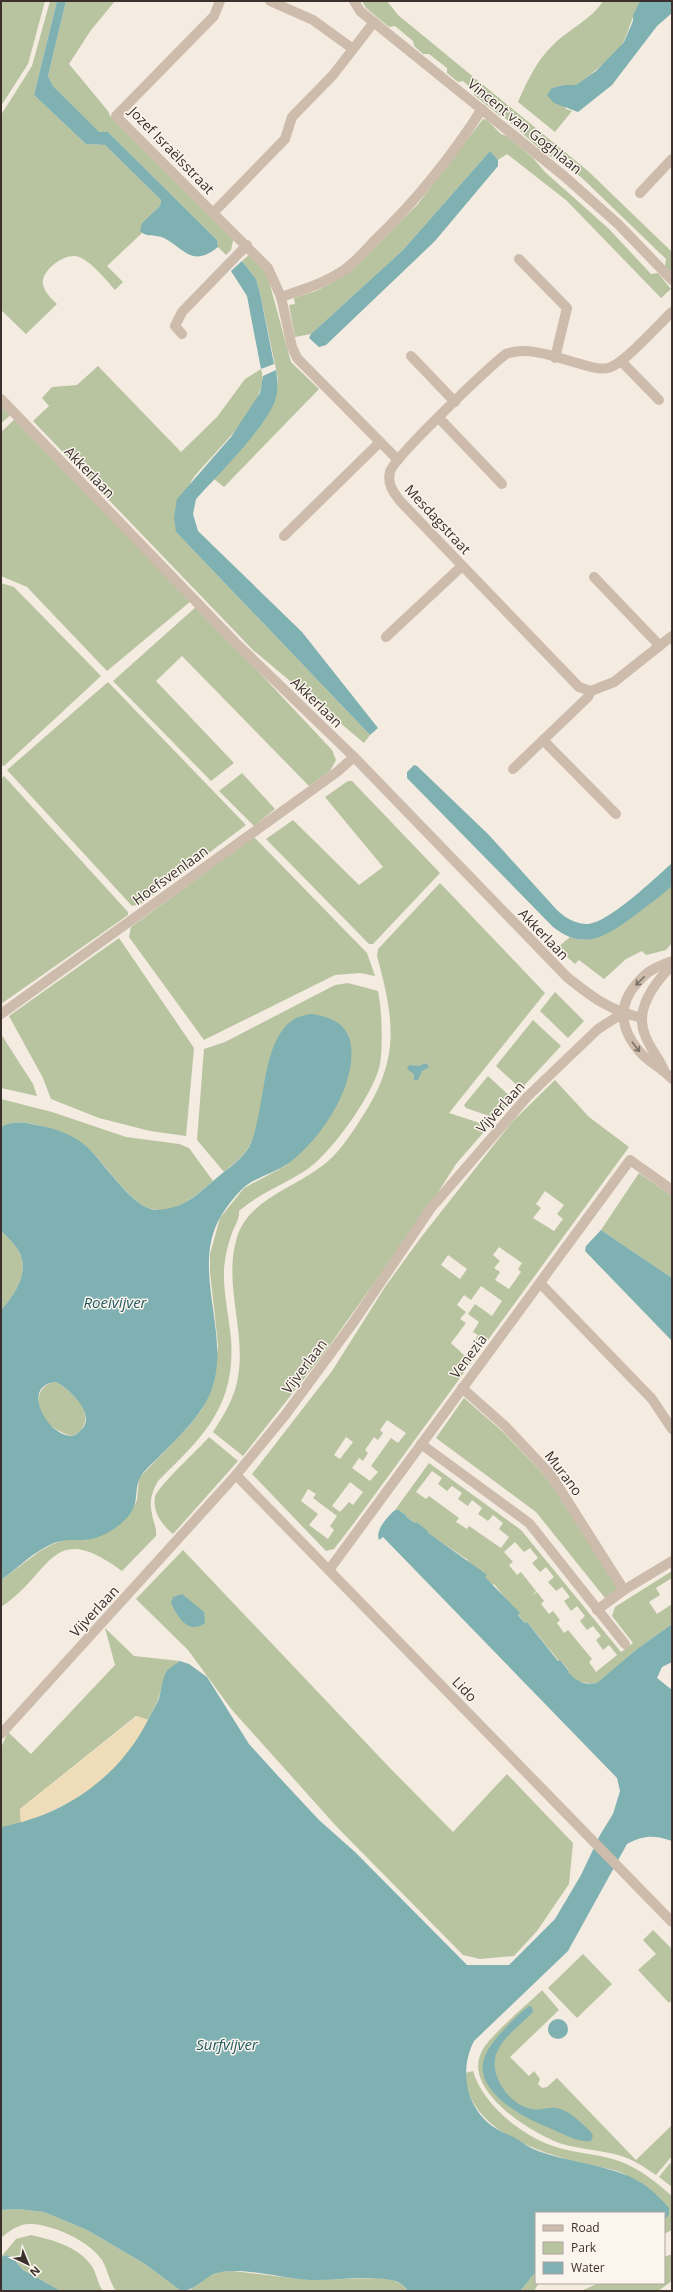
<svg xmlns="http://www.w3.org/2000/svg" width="673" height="2292" viewBox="0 0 673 2292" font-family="'Open Sans',sans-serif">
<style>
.green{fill:#b8c4a0;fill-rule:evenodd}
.sand{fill:#efdcb8}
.water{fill:#7fb0b2;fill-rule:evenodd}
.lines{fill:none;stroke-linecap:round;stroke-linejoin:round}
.minor{stroke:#cdbbac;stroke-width:10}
.oneway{stroke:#7d6f65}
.labels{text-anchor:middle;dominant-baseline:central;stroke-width:3;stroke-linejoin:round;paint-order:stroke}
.street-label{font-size:14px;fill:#3b302b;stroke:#fbf5ee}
.water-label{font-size:15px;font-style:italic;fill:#1f5a5e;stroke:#fbf5ee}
</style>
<rect width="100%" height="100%" fill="#f4ebe1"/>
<g class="green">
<path d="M1,1H45L28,64L1,106Z"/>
<path d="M50,1H57L34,95L86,144L105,145L161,200L160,206L142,223V233L107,266L123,282L115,290C107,281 88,257 75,256C63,255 41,270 43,284C44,292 51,298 57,304L26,334L1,310V115L32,66Z"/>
<path d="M66,1H115L91,30L69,64L108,111L110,116L234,236L231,250L226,255L218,247L217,240L108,132L99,133L53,86L48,76Z"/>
<path d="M362,1H387L398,15L588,171L672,252V273L665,266L666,259L581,177L540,149L505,118L499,115L474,95L473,90L463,81L458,82L447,73V68L429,54H423L414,46L413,41L395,26L389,27L366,8Z"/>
<path d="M603,1H640C633,14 630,27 624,41C619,51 587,79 576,85H564L552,88L566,109L572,111L555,132L518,102C527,81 537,60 554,44C569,29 591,20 603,1Z"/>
<path d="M483,119L487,120L501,134L507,136L533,158L545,172L609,229L651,274L658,273L671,289L661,298L566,200L507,154L498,160L490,151L403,250L311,334L295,337L289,305L295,304L294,298L316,291L335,281L363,259L418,204Z"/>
<path d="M251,253L267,274L291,362L319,389L224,487L214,479L258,428L275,401L278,379L260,293L256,279L242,261Z"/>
<path d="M98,366L181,452L217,417L245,379L261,369C272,403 210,455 192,480C186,489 180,520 176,532L370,735L364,743L253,650L33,421L49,406L42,398L52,387L77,385Z"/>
<path d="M1,405L11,415L1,423Z"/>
<path d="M15,419L191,601L107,671L27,587L1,576V432Z"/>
<path d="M1,583L14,587L101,676L4,766L1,765Z"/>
<path d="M197,606L332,750L336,760L330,771L309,786L182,656L156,681L234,763L211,781L113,681Z"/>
<path d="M108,682L246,825L141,904L132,906L7,770Z"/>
<path d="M242,773L275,809L254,826L219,791Z"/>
<path d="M4,776L128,912V915L1,1004V779Z"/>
<path d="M348,781H352L440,873L373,944H369L266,839L293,820L359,885L383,867L325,797Z"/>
<path d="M254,837L367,953L375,976L360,973L335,975L204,1040L129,937L131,927Z"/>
<path d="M440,883L545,993L449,1113L489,1126L456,1164L432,1202L322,1356L243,1456L213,1432C224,1415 235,1397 238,1377C246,1332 224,1286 236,1241C245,1203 286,1191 315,1171C334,1159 345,1143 357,1125C400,1062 396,1026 377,956L378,949ZM426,1063L422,1071L414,1080L418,1066Z"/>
<path d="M672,886V943L666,950L646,955L642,951L626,959L604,979L579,960L575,964L557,948L570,937L583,940L625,922Z"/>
<path d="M119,938L194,1048L186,1136L150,1131L99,1118L51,1099L43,1078L9,1016Z"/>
<path d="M348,983L378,991C382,1011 383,1043 380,1064C375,1092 332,1152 309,1168C286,1184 259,1193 239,1211C240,1220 233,1228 231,1236C227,1247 225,1258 224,1269C223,1292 229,1316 231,1339C236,1406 203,1437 158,1481C152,1492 149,1501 152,1514C153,1522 157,1527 156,1536L122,1571C50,1518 53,1573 1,1607V1580L40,1551L53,1544L67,1539L86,1540L132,1511L137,1500L139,1478L189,1426L202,1409L214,1382L218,1345L210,1272V1254L220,1218L244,1188L287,1165V1026C259,1059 269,1114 248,1148C242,1158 233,1164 224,1172L197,1140L204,1049L225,1042L335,985Z"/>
<path d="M555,992L584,1021L568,1038L540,1011Z"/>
<path d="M533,1020L561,1046L521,1089L496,1066Z"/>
<path d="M1,1034L33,1084L37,1096L1,1088Z"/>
<path d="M488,1076L513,1099L495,1118L466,1108L464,1105Z"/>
<path d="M555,1080L589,1117L629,1147L354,1523L334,1549L326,1551L252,1474L332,1371L385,1287L422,1236L512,1122ZM545,1191L564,1205L557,1214L563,1219L554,1231L533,1218L541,1208L536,1204ZM499,1247L522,1263L518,1269L521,1272L509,1289L495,1280L500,1272L494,1268L500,1261L493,1255ZM448,1255L467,1269L460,1279L441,1265ZM481,1286L502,1301L492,1316L475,1304L468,1314L479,1322L473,1332L478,1335L465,1356L451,1343L466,1323L460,1319L466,1312L457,1305L464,1295L471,1300ZM387,1420L406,1433L398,1443L391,1438L371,1466L378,1472L370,1481L352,1468L359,1458L363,1461L368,1453L365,1450L374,1437L378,1440L383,1433L380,1430ZM346,1437L353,1442L340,1459L334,1455ZM350,1482L363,1492L353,1505L349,1502L340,1512L332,1506ZM308,1489L316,1494L313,1498L337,1516L330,1526L334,1530L328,1539L309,1525L318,1514L301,1501Z"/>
<path d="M1,1099L52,1112L126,1137L179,1144L189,1148L213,1181C196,1195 176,1215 152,1209C130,1205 105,1161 86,1147C73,1136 53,1128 37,1125C25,1122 11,1121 1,1127Z"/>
<path d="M639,1173L672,1196V1278L601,1230Z"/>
<path d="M1,1231C9,1239 19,1247 22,1259C26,1278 13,1297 1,1310Z"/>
<path d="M56,1382C73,1391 97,1415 79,1432C75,1435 72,1437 68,1435C60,1432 53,1428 47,1422C34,1408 35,1384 56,1382Z"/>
<path d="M464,1398L502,1431L547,1478L619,1589L605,1598L536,1512L436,1438Z"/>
<path d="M209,1437L238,1461L173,1534C163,1526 152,1512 155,1497C157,1487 199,1449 209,1437Z"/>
<path d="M429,1463L521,1530L621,1652L633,1643L612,1616L615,1607L672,1571V1578L656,1588L660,1595L649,1602L657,1614L672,1604V1624L637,1649L597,1684L581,1682L575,1680L568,1672L569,1670L560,1660L559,1661L527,1622L525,1623L494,1584L493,1585L467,1562L468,1560L426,1532L427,1531L406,1517L407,1516L399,1510H395ZM432,1471L442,1478L438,1484L447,1491L452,1486L462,1493L458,1499L468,1506L472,1500L482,1508L478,1514L488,1521L493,1515L503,1523L499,1529L509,1537L501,1548L469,1526L467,1529L456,1522L459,1518L429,1496L426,1499L416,1492ZM515,1542L524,1552L530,1548L538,1558L532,1563L540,1572L546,1567L554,1577L548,1582L556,1591L562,1587L570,1597L564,1601L571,1611L577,1606L585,1616L580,1621L587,1630L593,1626L601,1636L596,1640L603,1650L609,1645L617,1655L596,1672L589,1662L592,1659L568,1630L564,1633L557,1623L560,1620L553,1611L549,1614L541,1604L544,1601L537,1592L533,1595L536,1591L521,1572L517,1575L509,1565L513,1562L504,1552Z"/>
<path d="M183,1550L389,1767L453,1832L507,1774L573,1843L569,1884L537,1931L514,1956L480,1959L463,1955L337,1827L232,1710L188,1650L136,1599Z"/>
<path d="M105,1628L134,1656L180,1661L166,1672L158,1700L148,1720L136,1716L20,1809L21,1824L1,1827V1748L8,1732L31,1754L115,1665Z"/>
<path d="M653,1930L672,1949V2000L669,2003L638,1970L656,1954L643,1940Z"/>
<path d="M583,1954L612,1984L577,2018L548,1988Z"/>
<path d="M542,1990L559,2010L510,2057L529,2076L534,2071L540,2079L538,2084L542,2088L547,2087L557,2078L636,2160L672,2125V2156L656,2175C647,2169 637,2162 627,2158C606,2150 583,2150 562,2144C532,2134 461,2090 482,2051C490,2035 527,2005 542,1990Z"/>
<path d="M473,2071C482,2104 524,2138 556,2147C578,2154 603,2154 624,2163C643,2171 657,2183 672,2196V2230L664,2234V2220L668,2215C658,2205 638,2181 626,2175C614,2168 596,2167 582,2163C536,2152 467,2129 465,2073Z"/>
<path d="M670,2163L672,2165V2187L659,2177Z"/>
<path d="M18,2209L44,2212L87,2230L145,2264L181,2291H116C109,2281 108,2270 102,2260C89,2241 54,2225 31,2224C20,2223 9,2231 1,2238V2210Z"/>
<path d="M31,2235C53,2240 77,2246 91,2265C97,2273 97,2283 103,2291H61L23,2270L13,2258L7,2255L1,2257L16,2239Z"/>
<path d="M672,2254V2281L658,2291H581L599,2283H664V2257Z"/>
<path d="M233,2271L310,2280L378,2278L393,2280L401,2284L408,2291H189L206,2278L219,2272Z"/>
<path d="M536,2272V2283H539L534,2291H520Z"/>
</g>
<path class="sand" d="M137,1716L148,1720C142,1731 136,1744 128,1755C103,1789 59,1809 21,1824L20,1809Z"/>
<g class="water">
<path d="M57,1H66L48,76L53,86L99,132H108L217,240L218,247C192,268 185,249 164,238C156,234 147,238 140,231L142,223L160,206L161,200L105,145L86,144L34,95Z"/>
<path d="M640,1H672V13L657,26L612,85L578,112L554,103L547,95L552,88L564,85H576L596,71L624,42L633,21V15Z"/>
<path d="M490,151L498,160V166L435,241L326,345L319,347L309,338L311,334L403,250Z"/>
<path d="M242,261L256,279L260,293L274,364L261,369L247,296L231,271Z"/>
<path d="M276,370C278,380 278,392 275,401C265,428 217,476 196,499L193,514L198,531L302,632L378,728L370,735L176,532L174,517L177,499L231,437L260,393L263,376Z"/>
<path d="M414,765L417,766L489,835L556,909C565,918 574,923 586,924C607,925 655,878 672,863V886C661,896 649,904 638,913C609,934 586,953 553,927L407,778V772Z"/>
<path d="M310,1014C330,1016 349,1024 351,1046C356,1086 321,1139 289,1163C275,1173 255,1177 242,1189C234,1197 227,1206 221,1216C191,1266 228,1329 214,1382C206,1413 179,1436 158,1458C152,1464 144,1470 140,1478C134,1489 139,1503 130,1514C120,1527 101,1539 84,1540C73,1540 65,1539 54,1543C34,1551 18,1568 1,1580V1310C13,1297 26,1278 22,1259C19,1247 9,1239 1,1231V1127C11,1121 25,1122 36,1125C54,1128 72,1134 86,1146C104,1162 129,1203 151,1209C158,1211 167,1209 174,1207C189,1203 200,1192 212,1182C224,1171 241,1161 249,1147C267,1112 259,1039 296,1018C300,1016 306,1015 310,1014ZM56,1382C70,1389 97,1415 81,1430C78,1433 75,1436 71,1436C46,1435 20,1385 56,1382Z"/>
<path d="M426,1063L429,1067L422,1071L418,1080H414V1074L407,1069L409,1065L418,1066Z"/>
<path d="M601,1230L672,1278V1341L585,1251L586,1246Z"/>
<path d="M395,1510H399L407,1516L406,1517L415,1523L416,1522L428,1531L427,1532L483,1572L487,1575L485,1577L520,1613L518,1615L525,1623L527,1622L558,1661L560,1660L569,1671L568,1672C577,1682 584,1685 597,1683L637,1649L672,1624V1662L662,1667L657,1678L672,1690V1841C654,1835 644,1835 627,1844L568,1951L474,2041C458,2072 467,2111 497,2129C503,2133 510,2135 517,2139C523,2143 530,2148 538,2151C566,2161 598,2164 626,2175C644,2182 657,2194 669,2208V2215L664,2220V2213H536V2272L520,2291H408C403,2285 399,2281 391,2280C364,2275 336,2281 309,2280C280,2278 249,2268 221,2272C205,2274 197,2291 181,2291L145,2264L87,2230L44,2212L18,2209L1,2210V1827C65,1815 120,1777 149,1718C152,1712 156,1705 159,1699C161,1691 162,1680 166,1672C169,1668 176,1664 180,1661L189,1664L207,1677L249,1744L278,1776L319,1820L355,1852L467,1965H509L555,1919L581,1875L600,1835L613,1814L620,1791L617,1778L383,1537L379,1540C375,1530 387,1517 395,1510Z"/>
<path d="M182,1594L204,1612L205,1623C189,1635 178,1618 171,1603L173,1597Z"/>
<path d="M529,2006L532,2007L533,2012C522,2024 505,2035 498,2050C486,2072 509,2106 532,2109C540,2111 548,2107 556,2108C570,2110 582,2124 591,2132L593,2136L591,2141C577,2143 560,2132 547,2127C523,2118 474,2091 484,2059C488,2043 516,2016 529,2006Z"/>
<circle cx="558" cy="2029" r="10"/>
<path d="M7,2255L13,2258L23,2270L61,2291H1V2257Z"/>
</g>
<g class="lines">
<g class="minor">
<path d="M220,1L214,16L116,116L268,268L281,297L292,347L297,358L398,460"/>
<path d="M270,1L313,20L353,49"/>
<path d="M354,1L360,11L564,176L618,224L672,280"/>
<path d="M640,193L672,159"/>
<path d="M214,212L285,139L292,117L333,75L374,22"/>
<path d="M519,259L567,308L555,358"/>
<path d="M281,297C302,290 322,284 341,272C354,264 365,251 376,239C417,200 451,157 482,109"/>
<path d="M672,312C658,325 624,364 608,368C600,370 591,367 584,365C560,359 530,345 506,354C489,367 393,458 390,472C387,485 394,493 401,502L579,687L591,691L614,682L672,636"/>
<path d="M182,334L175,326L182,312L247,245"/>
<path d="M411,356L455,402"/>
<path d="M621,361L659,400"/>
<path d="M1,399L235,642L354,757L567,977C593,998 609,1010 642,1018"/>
<path d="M439,418L502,484"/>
<path d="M284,536L380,442"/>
<path d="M594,577L660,646"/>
<path d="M386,637L462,566"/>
<path d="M543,740L616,814"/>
<path d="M513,769L588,697L591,691"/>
<path d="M672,961C665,964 658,966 652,970C647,972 642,978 638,982C617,1005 620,1028 639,1051C648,1062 662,1068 672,1079"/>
<path d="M1,1014L337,772L354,757"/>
<path d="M664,1070C659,1058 649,1047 645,1035C634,1009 655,983 672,965"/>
<path d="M540,1283L652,1399L672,1429"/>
<path d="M462,1388L505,1426L551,1475L624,1590"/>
<path d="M421,1444L529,1523L625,1644"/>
<path d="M236,1475L672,1922"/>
<path d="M329,1570L630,1160L672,1190"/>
<path d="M597,1610L624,1590L672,1561"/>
<path d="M1,1734L236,1475L286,1414L353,1323L431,1208L527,1097L598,1029L623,1013"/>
</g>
</g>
<defs><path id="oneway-shaft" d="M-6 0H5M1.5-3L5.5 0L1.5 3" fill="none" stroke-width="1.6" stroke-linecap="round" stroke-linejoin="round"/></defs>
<g class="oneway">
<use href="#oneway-shaft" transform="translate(640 981) rotate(135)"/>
<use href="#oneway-shaft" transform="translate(636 1047) rotate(52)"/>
</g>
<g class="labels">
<g class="street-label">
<text transform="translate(525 126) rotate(39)">Vincent van Goghlaan</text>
<text transform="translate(172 150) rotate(46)">Jozef Israëlsstraat</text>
<text transform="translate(90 472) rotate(46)">Akkerlaan</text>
<text transform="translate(438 519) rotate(47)">Mesdagstraat</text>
<text transform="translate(317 702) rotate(44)">Akkerlaan</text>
<text transform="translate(170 875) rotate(-36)">Hoefsvenlaan</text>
<text transform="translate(544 934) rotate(46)">Akkerlaan</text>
<text transform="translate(500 1107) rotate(-48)">Vijverlaan</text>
<text transform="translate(468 1356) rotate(-53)">Venezia</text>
<text transform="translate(304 1366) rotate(-53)">Vijverlaan</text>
<text transform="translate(564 1473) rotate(53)">Murano</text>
<text transform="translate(94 1611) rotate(-47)">Vijverlaan</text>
<text transform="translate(465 1689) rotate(46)">Lido</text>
</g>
<g class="water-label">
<text x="115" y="1302">Roeivijver</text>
<text x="227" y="2044">Surfvijver</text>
</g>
</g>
<rect width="673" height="2292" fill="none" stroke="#3b302b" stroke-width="4"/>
<rect x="535" y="2212" width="130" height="72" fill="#fbf5ee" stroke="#aea6a0"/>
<rect x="543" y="2225" width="20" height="6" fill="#cdbbac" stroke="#aea6a0"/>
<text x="571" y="2232" font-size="12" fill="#3b302b">Road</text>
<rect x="543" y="2242" width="20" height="12" fill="#b8c4a0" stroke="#aea6a0"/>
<text x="571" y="2252" font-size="12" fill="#3b302b">Park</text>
<rect x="543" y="2262" width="20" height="12" fill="#7fb0b2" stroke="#aea6a0"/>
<text x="571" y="2272" font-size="12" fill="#3b302b">Water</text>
<g transform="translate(28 2264) rotate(136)" stroke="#fbf5ee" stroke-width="3" paint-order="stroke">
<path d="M0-3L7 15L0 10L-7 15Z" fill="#3b302b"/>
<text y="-6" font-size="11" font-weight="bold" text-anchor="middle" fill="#3b302b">N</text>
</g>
</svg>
